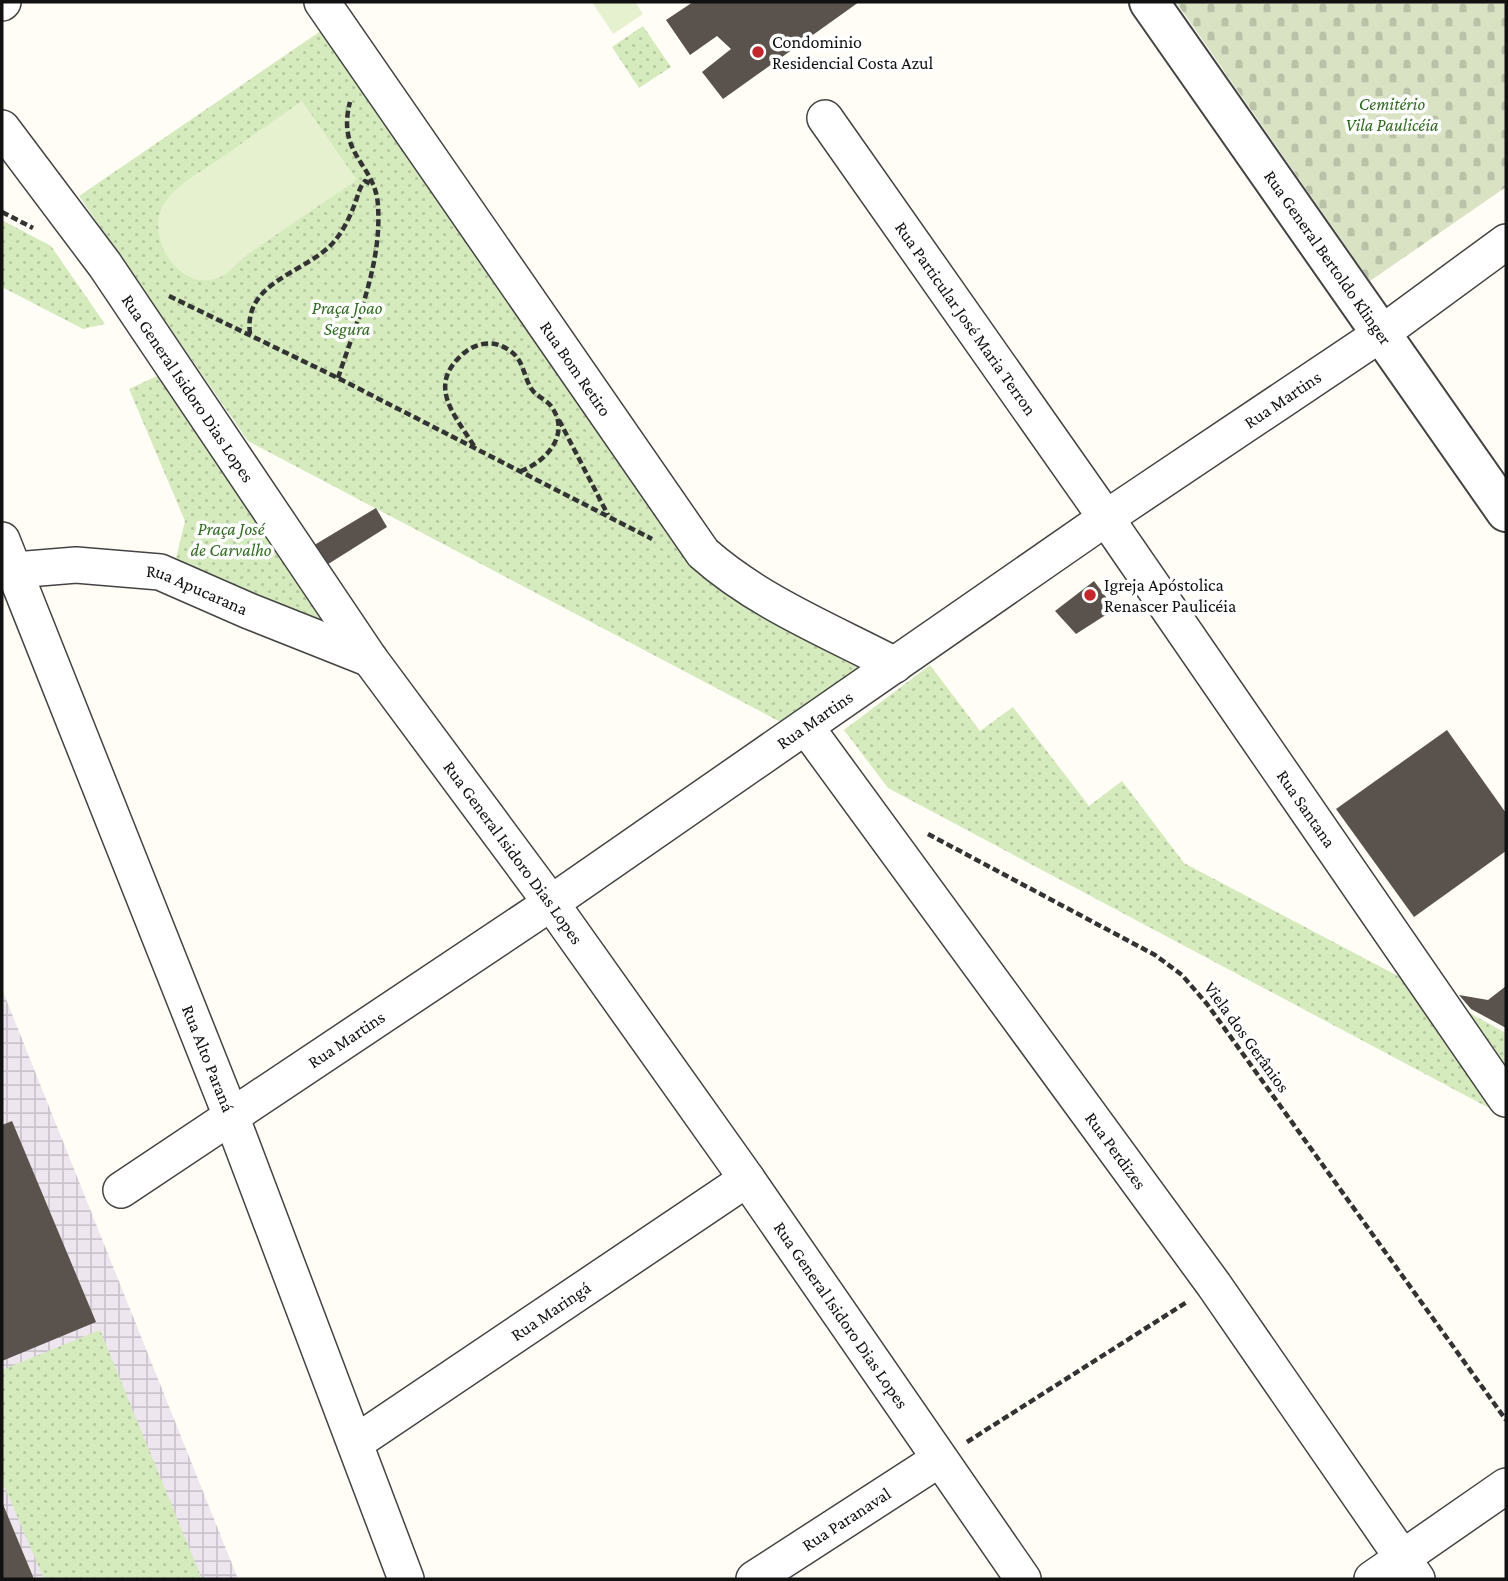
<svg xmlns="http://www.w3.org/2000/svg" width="1508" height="1581" viewBox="0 0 1508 1581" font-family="'Crimson Pro',serif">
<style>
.industrial{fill:url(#industrial-grid)}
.grass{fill:url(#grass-dots)}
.cemetery{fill:url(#cemetery-stones)}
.pitch{fill:#e6f2cf}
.building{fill:#5a524d}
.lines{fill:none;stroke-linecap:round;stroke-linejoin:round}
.minor-casing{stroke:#444;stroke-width:38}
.tertiary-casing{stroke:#444;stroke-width:42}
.path{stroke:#333;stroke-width:4.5;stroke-dasharray:7 3.5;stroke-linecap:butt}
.minor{stroke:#fff;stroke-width:35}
.tertiary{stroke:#fff;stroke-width:38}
.poi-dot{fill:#c4262e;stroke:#fff;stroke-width:2.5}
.labels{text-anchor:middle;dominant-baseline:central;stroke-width:7;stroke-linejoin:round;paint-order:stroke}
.poi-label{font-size:18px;fill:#111;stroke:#fff;text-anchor:start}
.park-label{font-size:18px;font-style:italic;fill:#2f6b1f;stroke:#fff}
.street-label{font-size:18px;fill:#111;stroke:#fff}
</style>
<defs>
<pattern id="industrial-grid" width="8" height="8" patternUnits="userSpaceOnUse" patternTransform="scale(1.75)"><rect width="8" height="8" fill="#eee6ef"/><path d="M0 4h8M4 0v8" fill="none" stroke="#cbc4cc"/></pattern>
<pattern id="grass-dots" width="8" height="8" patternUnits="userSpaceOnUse" patternTransform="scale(1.75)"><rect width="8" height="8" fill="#d5ebbd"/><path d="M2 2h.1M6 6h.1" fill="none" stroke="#b6c8a1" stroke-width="1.8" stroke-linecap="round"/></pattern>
<pattern id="cemetery-stones" width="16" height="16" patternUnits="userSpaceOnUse" patternTransform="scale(1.75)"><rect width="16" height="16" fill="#d9e3c4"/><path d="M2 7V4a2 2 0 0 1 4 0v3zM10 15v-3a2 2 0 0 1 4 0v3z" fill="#b9c2a7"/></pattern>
</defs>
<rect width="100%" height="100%" fill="#fffdf5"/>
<path class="industrial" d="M2,989L238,1579H2Z"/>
<g class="grass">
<path d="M328,26L678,533L879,666L788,726L248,441L79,196Z"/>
<path d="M643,26L671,67L639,88L612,47Z"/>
<path d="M2,220L51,246L105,324L83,329L2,287Z"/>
<path d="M172,369L354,638L184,573L176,558L185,521L129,389Z"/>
<path d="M930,665L980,731L1013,707L1089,806L1122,781L1184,863L1434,995L1506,1098V1117L888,788L844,730Z"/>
<path d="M1444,999L1506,1033V1089Z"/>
<path d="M100,1330L202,1579H44L2,1481V1370Z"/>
</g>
<path class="cemetery" d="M1176,2H1506V187L1370,281Z"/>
<g class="pitch">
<path d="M592,2H635L643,14L613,34Z"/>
<path d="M302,101L357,180C320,205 283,230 247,255C237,262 229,274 218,278C178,293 143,234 165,202C177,185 198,173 215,162C244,142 273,121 302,101Z"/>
</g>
<g class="building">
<path d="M693,2H859L723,99L702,72L731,49L717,36L690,55L666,20Z"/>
<path d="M376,508L387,527L314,573L301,553Z"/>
<path d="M1094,581L1115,609L1076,634L1055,611Z"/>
<path d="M1447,730L1506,813V851L1414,917L1336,809Z"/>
<path d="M1506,986V1028L1471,1009L1459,995L1488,1000Z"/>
<path d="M12,1121L96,1322L2,1361V1125Z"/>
<path d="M2,1502L34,1579H2Z"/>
</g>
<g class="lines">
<g class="minor-casing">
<g id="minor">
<path id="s1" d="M322,2L703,553C758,602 830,631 895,665"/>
<path d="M2,3L3,2"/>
<path id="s2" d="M825,118L1106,518L1506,1099"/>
<path id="s3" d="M2,128L105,265L370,659L551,903L747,1179L1023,1579"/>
<path id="s4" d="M2,540L231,1116L406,1579"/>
<path id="s5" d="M15,570L76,565L160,572L249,611L370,659"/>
<path id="s6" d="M806,727L1214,1285L1417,1579"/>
<path id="s7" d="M121,1190L551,903L1106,518L1382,333L1506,242"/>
<path id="s8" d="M355,1443L747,1179"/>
<path id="s9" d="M754,1579L938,1460"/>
<path d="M1372,1579L1506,1486"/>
</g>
</g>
<g class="tertiary-casing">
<g id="tertiary">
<path id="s10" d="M1149,2L1506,512"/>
</g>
</g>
<g class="path">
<path d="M2,212L33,228"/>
<path d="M169,296L338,378L652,539"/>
<path d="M250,334C243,282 303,274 332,244C342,233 349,219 354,206C358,197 358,189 365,181L373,185"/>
<path d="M338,378C356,323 382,265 378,206C376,164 336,155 350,102"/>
<path d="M559,420L608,515"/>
<path d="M474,446C454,414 426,385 464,353C473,345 488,341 499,345C527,356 520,373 533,391C539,398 549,401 553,409C570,436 545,462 521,471"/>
<path d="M928,834L1155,955L1182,975L1207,1004L1506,1420"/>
<path d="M967,1442L1187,1302"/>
</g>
<use href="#minor" class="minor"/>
<use href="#tertiary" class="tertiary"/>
</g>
<g class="poi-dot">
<circle cx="758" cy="52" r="7"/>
<circle cx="1090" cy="595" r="7"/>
</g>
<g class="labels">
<g class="poi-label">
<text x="772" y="42">Condominio<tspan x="772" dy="21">Residencial Costa Azul</tspan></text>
<text x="1104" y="585">Igreja Apóstolica<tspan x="1104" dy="21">Renascer Paulicéia</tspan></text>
</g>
<g class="park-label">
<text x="1392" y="104">Cemitério<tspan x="1392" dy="21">Vila Paulicéia</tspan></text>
<text x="347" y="308">Praça Joao<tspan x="347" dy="21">Segura</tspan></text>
<text x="231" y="529">Praça José<tspan x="231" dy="21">de Carvalho</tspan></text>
</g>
<g class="street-label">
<text stroke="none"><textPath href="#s10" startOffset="312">Rua General Bertoldo Klinger</textPath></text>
<text stroke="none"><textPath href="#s2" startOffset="245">Rua Particular José Maria Terron</textPath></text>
<text stroke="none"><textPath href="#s1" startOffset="446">Rua Bom Retiro</textPath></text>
<text stroke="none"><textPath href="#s3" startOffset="320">Rua General Isidoro Dias Lopes</textPath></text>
<text stroke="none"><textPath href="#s7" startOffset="1405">Rua Martins</textPath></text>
<text stroke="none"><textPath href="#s5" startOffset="186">Rua Apucarana</textPath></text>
<text stroke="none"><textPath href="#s7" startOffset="838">Rua Martins</textPath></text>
<text stroke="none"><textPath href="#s2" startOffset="842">Rua Santana</textPath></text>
<text stroke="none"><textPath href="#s3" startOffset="887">Rua General Isidoro Dias Lopes</textPath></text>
<text transform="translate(1247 1037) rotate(54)">Viela dos Gerânios</text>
<text stroke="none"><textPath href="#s7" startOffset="271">Rua Martins</textPath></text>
<text stroke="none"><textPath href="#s4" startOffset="558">Rua Alto Paraná</textPath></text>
<text stroke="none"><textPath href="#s6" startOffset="525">Rua Perdizes</textPath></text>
<text stroke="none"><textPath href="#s8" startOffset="236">Rua Maringá</textPath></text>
<text stroke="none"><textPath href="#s3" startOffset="1454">Rua General Isidoro Dias Lopes</textPath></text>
<text stroke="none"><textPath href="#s9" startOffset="110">Rua Paranaval</textPath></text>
</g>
</g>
<rect width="1508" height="1581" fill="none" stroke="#111111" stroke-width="7"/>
</svg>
